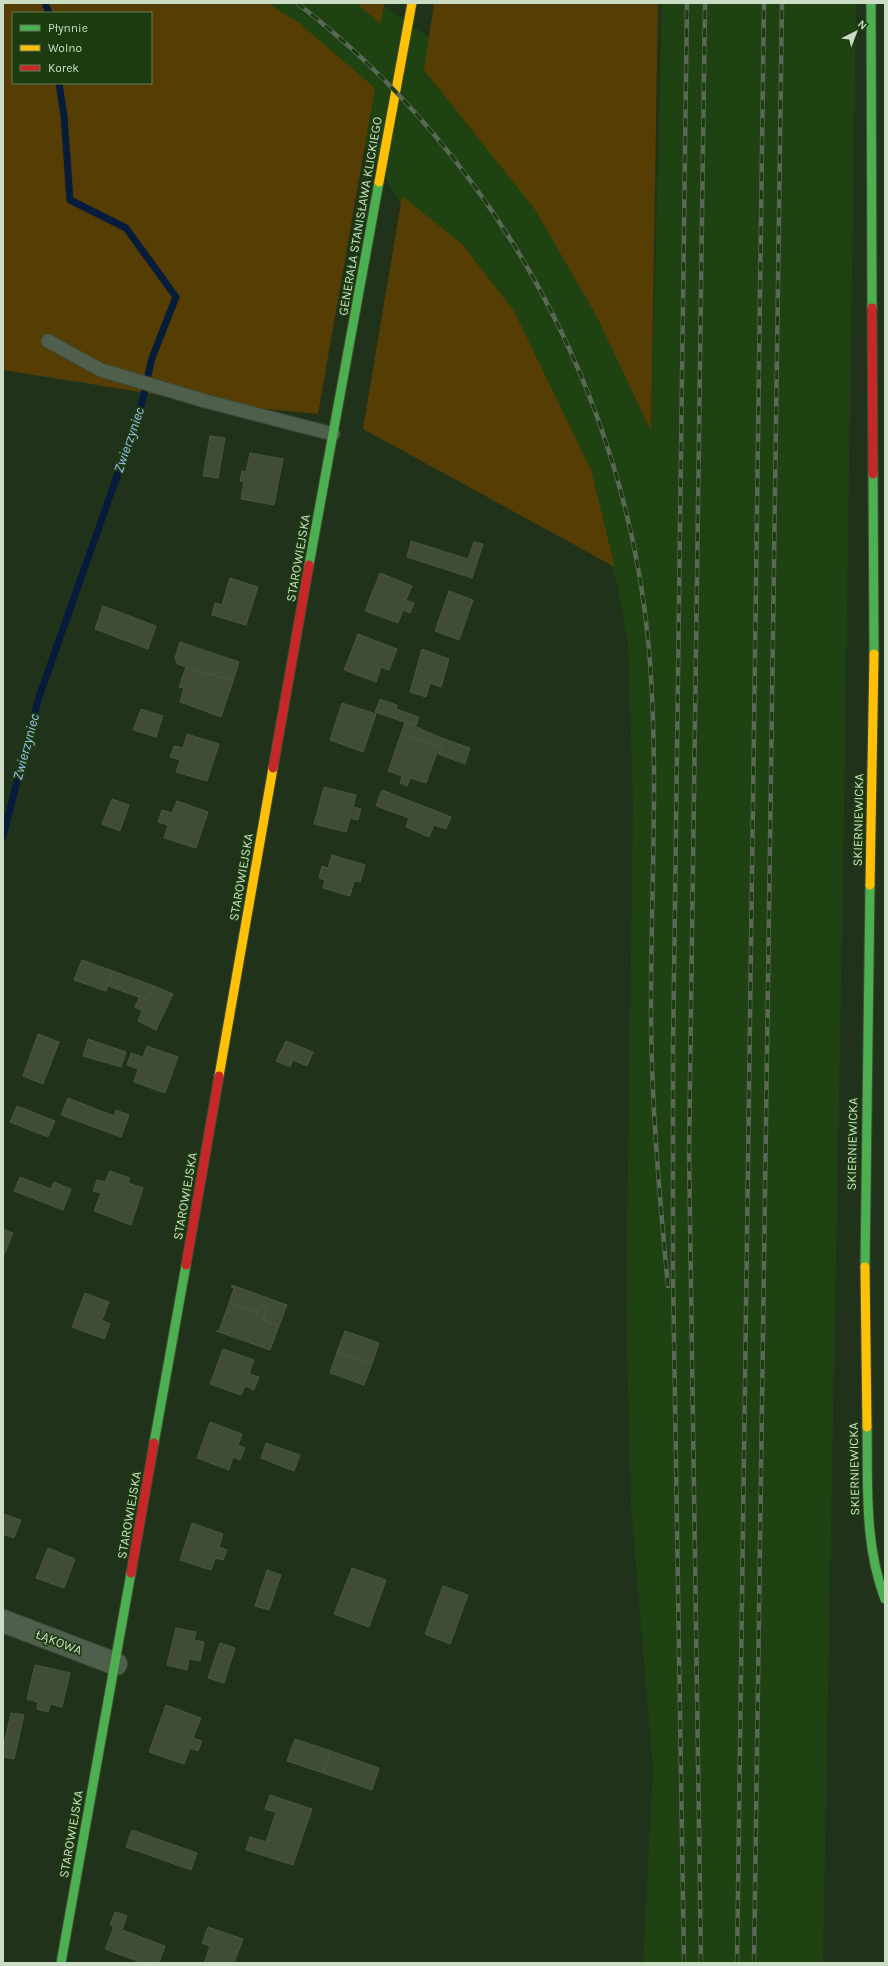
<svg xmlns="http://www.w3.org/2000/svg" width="888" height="1966" viewBox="0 0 888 1966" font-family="Karla,sans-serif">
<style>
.built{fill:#1f4212}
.green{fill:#553d04;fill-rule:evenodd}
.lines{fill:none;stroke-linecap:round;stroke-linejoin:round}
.stream{stroke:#061c3a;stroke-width:7}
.building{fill:#414c37;stroke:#4b5640}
.lane-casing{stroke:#3c4c37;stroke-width:15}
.street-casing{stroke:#3c4c37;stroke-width:24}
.fast-casing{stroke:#3c4c37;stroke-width:11}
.slow-casing{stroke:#3c4c37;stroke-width:11}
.jam-casing{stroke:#3c4c37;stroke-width:11}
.lane{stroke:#505f4c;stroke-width:13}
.street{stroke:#505f4c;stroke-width:22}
.fast{stroke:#4caf50;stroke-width:9}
.slow{stroke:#ffc107;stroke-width:9}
.jam{stroke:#c62828;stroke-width:9}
.rail-casing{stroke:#5c6857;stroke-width:4.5}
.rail{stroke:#1c3c10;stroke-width:3;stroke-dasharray:9;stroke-linecap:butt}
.labels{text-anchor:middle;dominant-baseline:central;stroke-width:3.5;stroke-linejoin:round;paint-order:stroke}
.street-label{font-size:13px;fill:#cbdec5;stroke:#1c3c10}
.water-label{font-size:14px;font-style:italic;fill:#9ac0fa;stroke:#1c3c10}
</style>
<rect width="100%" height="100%" fill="#20321a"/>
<path class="built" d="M207,3H380L449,52L544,184L651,430L662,3H856L843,878L823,1963H643L653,1769L631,1505L626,1309L633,804L628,641L616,579L600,533L415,226L347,117Z"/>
<g class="green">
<path d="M3,3H268L299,23L375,88L318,414L215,404L3,370ZM13,13H151V83H13Z"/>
<path d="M356,3H384L381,24Z"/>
<path d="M434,3H658L651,431L596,315L534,208L424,70Z"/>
<path d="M402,196L462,244L514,311L591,470L615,567L363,429Z"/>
</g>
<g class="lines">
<g class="stream">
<path d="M45,3L49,13"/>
<path d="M3,836L39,697L140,411L152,358L176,297L126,228L70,200L64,116L59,83"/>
</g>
</g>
<g class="building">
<path d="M210,436L225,438L218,478L203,476Z"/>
<path d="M250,453L283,459L274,505L241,499L244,482L240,481L242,471L246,472Z"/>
<path d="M411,541L468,559L474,542L483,544L472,578L407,557Z"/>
<path d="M380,573L412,586L406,600L414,603L410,613L403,610L398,623L365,611Z"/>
<path d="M230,578L258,587L246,625L212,615L215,603L222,605Z"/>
<path d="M449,591L473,600L459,640L435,631Z"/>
<path d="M103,606L156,626L148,649L95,629Z"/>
<path d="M358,634L397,649L389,670L381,667L376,682L344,670Z"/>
<path d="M180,642L239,662L233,681L177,664L175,658Z"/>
<path d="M422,649L449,659L441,687L430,683L426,697L410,692Z"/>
<path d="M186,667L233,681L221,717L180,702L184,688L179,687Z"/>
<path d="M380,699L397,705L396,709L419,717L416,726L375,712Z"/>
<path d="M342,703L376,714L363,752L330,740Z"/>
<path d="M141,709L163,716L156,737L133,730Z"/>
<path d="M405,722L444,739L441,748L401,734Z"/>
<path d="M187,734L219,744L207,781L176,772L180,760L170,757L174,746L183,748Z"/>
<path d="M401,734L439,747L426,783L410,778L407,786L400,783L402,776L388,771Z"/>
<path d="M444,739L470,748L465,764L438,754Z"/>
<path d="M324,787L356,795L353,807L361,809L358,820L350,818L346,832L314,824Z"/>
<path d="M382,790L451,817L446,829L434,825L429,837L406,827L409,818L376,806Z"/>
<path d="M112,799L129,805L120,831L102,824Z"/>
<path d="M177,801L208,812L196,848L164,838L168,825L158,822L162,810L172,813Z"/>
<path d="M332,855L365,865L360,882L354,881L350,896L323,888L325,880L319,878L322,866L328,868Z"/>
<path d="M82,960L113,971L106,991L74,980Z"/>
<path d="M113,971L154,986L147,1000L108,986Z"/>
<path d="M154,986L173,994L156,1030L138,1021L142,1011L135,1007L140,996L147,1000Z"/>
<path d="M38,1034L59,1042L43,1084L23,1076Z"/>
<path d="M88,1039L126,1052L121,1067L83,1056Z"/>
<path d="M286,1041L313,1052L307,1066L293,1060L290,1067L276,1061Z"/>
<path d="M147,1046L178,1057L165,1093L134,1082L138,1069L127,1065L131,1053L143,1057Z"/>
<path d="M68,1098L114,1116L116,1110L129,1115L121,1137L61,1115Z"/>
<path d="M17,1106L55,1121L48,1137L10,1122Z"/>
<path d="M110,1171L130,1178L128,1183L143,1188L131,1225L94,1211L101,1193L93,1191L97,1180L105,1182Z"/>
<path d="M20,1177L51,1189L54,1182L71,1189L63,1210L14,1191Z"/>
<path d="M3,1229L13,1233L3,1257Z"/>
<path d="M232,1285L287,1305L279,1326L263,1320L267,1307L260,1305L257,1313L229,1303L234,1288L231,1287Z"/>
<path d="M85,1293L109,1302L102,1320L110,1324L104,1339L72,1327Z"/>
<path d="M229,1303L257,1313L260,1305L267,1307L263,1320L279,1326L270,1350L216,1331H219Z"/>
<path d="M345,1331L379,1343L372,1364L337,1352Z"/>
<path d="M223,1349L254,1360L249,1374L259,1377L254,1390L245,1386L241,1395L210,1384Z"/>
<path d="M337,1352L372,1364L364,1385L330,1373Z"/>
<path d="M210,1422L242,1434L238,1445L245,1448L240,1460L233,1457L229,1470L197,1458Z"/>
<path d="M266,1443L300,1455L294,1471L261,1458Z"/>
<path d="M3,1514L21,1520L14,1538L3,1534Z"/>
<path d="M192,1523L223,1534L219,1547L227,1550L223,1560L215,1558L211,1570L180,1560Z"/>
<path d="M48,1548L75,1559L64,1588L36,1578Z"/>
<path d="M352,1568L386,1580L369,1627L334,1614Z"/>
<path d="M267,1570L281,1575L269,1610L255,1606Z"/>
<path d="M443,1586L468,1595L450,1644L425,1634Z"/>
<path d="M176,1628L196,1632L194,1640L204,1642L200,1661L189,1659L187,1670L167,1665Z"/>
<path d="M220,1643L235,1648L224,1683L208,1678Z"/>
<path d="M35,1665L70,1673L62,1707L50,1704L48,1712L37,1709L38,1702L27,1699Z"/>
<path d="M166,1705L201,1718L193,1738L202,1741L198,1751L190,1748L184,1764L149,1752Z"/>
<path d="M11,1713L24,1715L14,1759L3,1757V1749Z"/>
<path d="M295,1739L331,1751L323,1773L287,1761Z"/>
<path d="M331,1751L379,1768L372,1790L323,1773Z"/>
<path d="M270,1795L312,1809L293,1865L246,1850L250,1837L266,1842L276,1812L265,1809Z"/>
<path d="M132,1830L197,1853L191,1870L126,1847Z"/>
<path d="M115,1912L127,1916L122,1930L165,1946L159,1963H143L105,1949L114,1927L110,1925Z"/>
<path d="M208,1927L243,1939L234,1963H204L210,1946L202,1943Z"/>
</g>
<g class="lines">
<g class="lane-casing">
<path id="lane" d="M48,341L101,370L205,401L333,434"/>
</g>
<g class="street-casing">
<path id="street" d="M3,1621L116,1664"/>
</g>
<g class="fast-casing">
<g id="fast">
<path d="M871,3L872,308"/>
<path d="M873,474L874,654"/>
<path d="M309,565L379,182"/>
<path d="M865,1267L870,885"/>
<path d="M867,1427C868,1484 864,1545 885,1599"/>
<path d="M154,1443L186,1265"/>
<path d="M61,1963L131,1573"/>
</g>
</g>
<g class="slow-casing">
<g id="slow">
<path d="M379,182L412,3"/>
<path d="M870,885L874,654"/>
<path d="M219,1076L273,768"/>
<path d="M865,1267L867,1427"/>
</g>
</g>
<g class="jam-casing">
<g id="jam">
<path d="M872,308L873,474"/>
<path d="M273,768L309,565"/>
<path d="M186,1265L219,1076"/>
<path d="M131,1573L154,1443"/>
</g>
</g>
<use href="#lane" class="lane"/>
<use href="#street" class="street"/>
<use href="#fast" class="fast"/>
<use href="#slow" class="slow"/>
<use href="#jam" class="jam"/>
<g class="rail-casing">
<g id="rail">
<path d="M297,3C497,157 627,398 649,649C659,768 651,887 651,1006C651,1100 659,1192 668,1286"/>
<path d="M684,1963L673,1275V1052L687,3"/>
<path d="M701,1963L689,1152L705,3"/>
<path d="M737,1963L764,3"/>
<path d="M754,1963L782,3"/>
</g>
</g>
<use href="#rail" class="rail"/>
</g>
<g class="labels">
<g class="street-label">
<text transform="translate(360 216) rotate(-80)">GENERAŁA STANISŁAWA KLICKIEGO</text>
<text transform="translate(298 558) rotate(-80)">STAROWIEJSKA</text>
<text transform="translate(858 820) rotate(-89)">SKIERNIEWICKA</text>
<text transform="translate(241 877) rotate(-80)">STAROWIEJSKA</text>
<text transform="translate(852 1144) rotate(-89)">SKIERNIEWICKA</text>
<text transform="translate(185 1196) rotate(-80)">STAROWIEJSKA</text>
<text transform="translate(854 1469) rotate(-91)">SKIERNIEWICKA</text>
<text transform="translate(129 1515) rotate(-80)">STAROWIEJSKA</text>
<text transform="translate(59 1642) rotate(21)">ŁĄKOWA</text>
<text transform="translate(71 1834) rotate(-80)">STAROWIEJSKA</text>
</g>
<g class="water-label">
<text transform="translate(129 440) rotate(-71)">Zwierzyniec</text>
<text transform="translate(26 747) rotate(-75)">Zwierzyniec</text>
</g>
</g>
<rect width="888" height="1966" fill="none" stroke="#cbdec5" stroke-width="8"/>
<rect x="12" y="12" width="140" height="72" fill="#1c3c10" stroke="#627d58"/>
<rect x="20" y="25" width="20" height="6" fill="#4caf50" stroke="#627d58"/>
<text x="48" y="32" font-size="12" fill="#cbdec5">Płynnie</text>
<rect x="20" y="45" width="20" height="6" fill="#ffc107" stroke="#627d58"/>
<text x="48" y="52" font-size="12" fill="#cbdec5">Wolno</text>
<rect x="20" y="65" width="20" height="6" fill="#c62828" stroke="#627d58"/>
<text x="48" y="72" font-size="12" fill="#cbdec5">Korek</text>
<g transform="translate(856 32) rotate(42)" stroke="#1c3c10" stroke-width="3" paint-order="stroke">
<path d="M0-3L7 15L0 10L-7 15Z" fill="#cbdec5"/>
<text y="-6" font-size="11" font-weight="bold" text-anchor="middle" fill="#cbdec5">N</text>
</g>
</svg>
